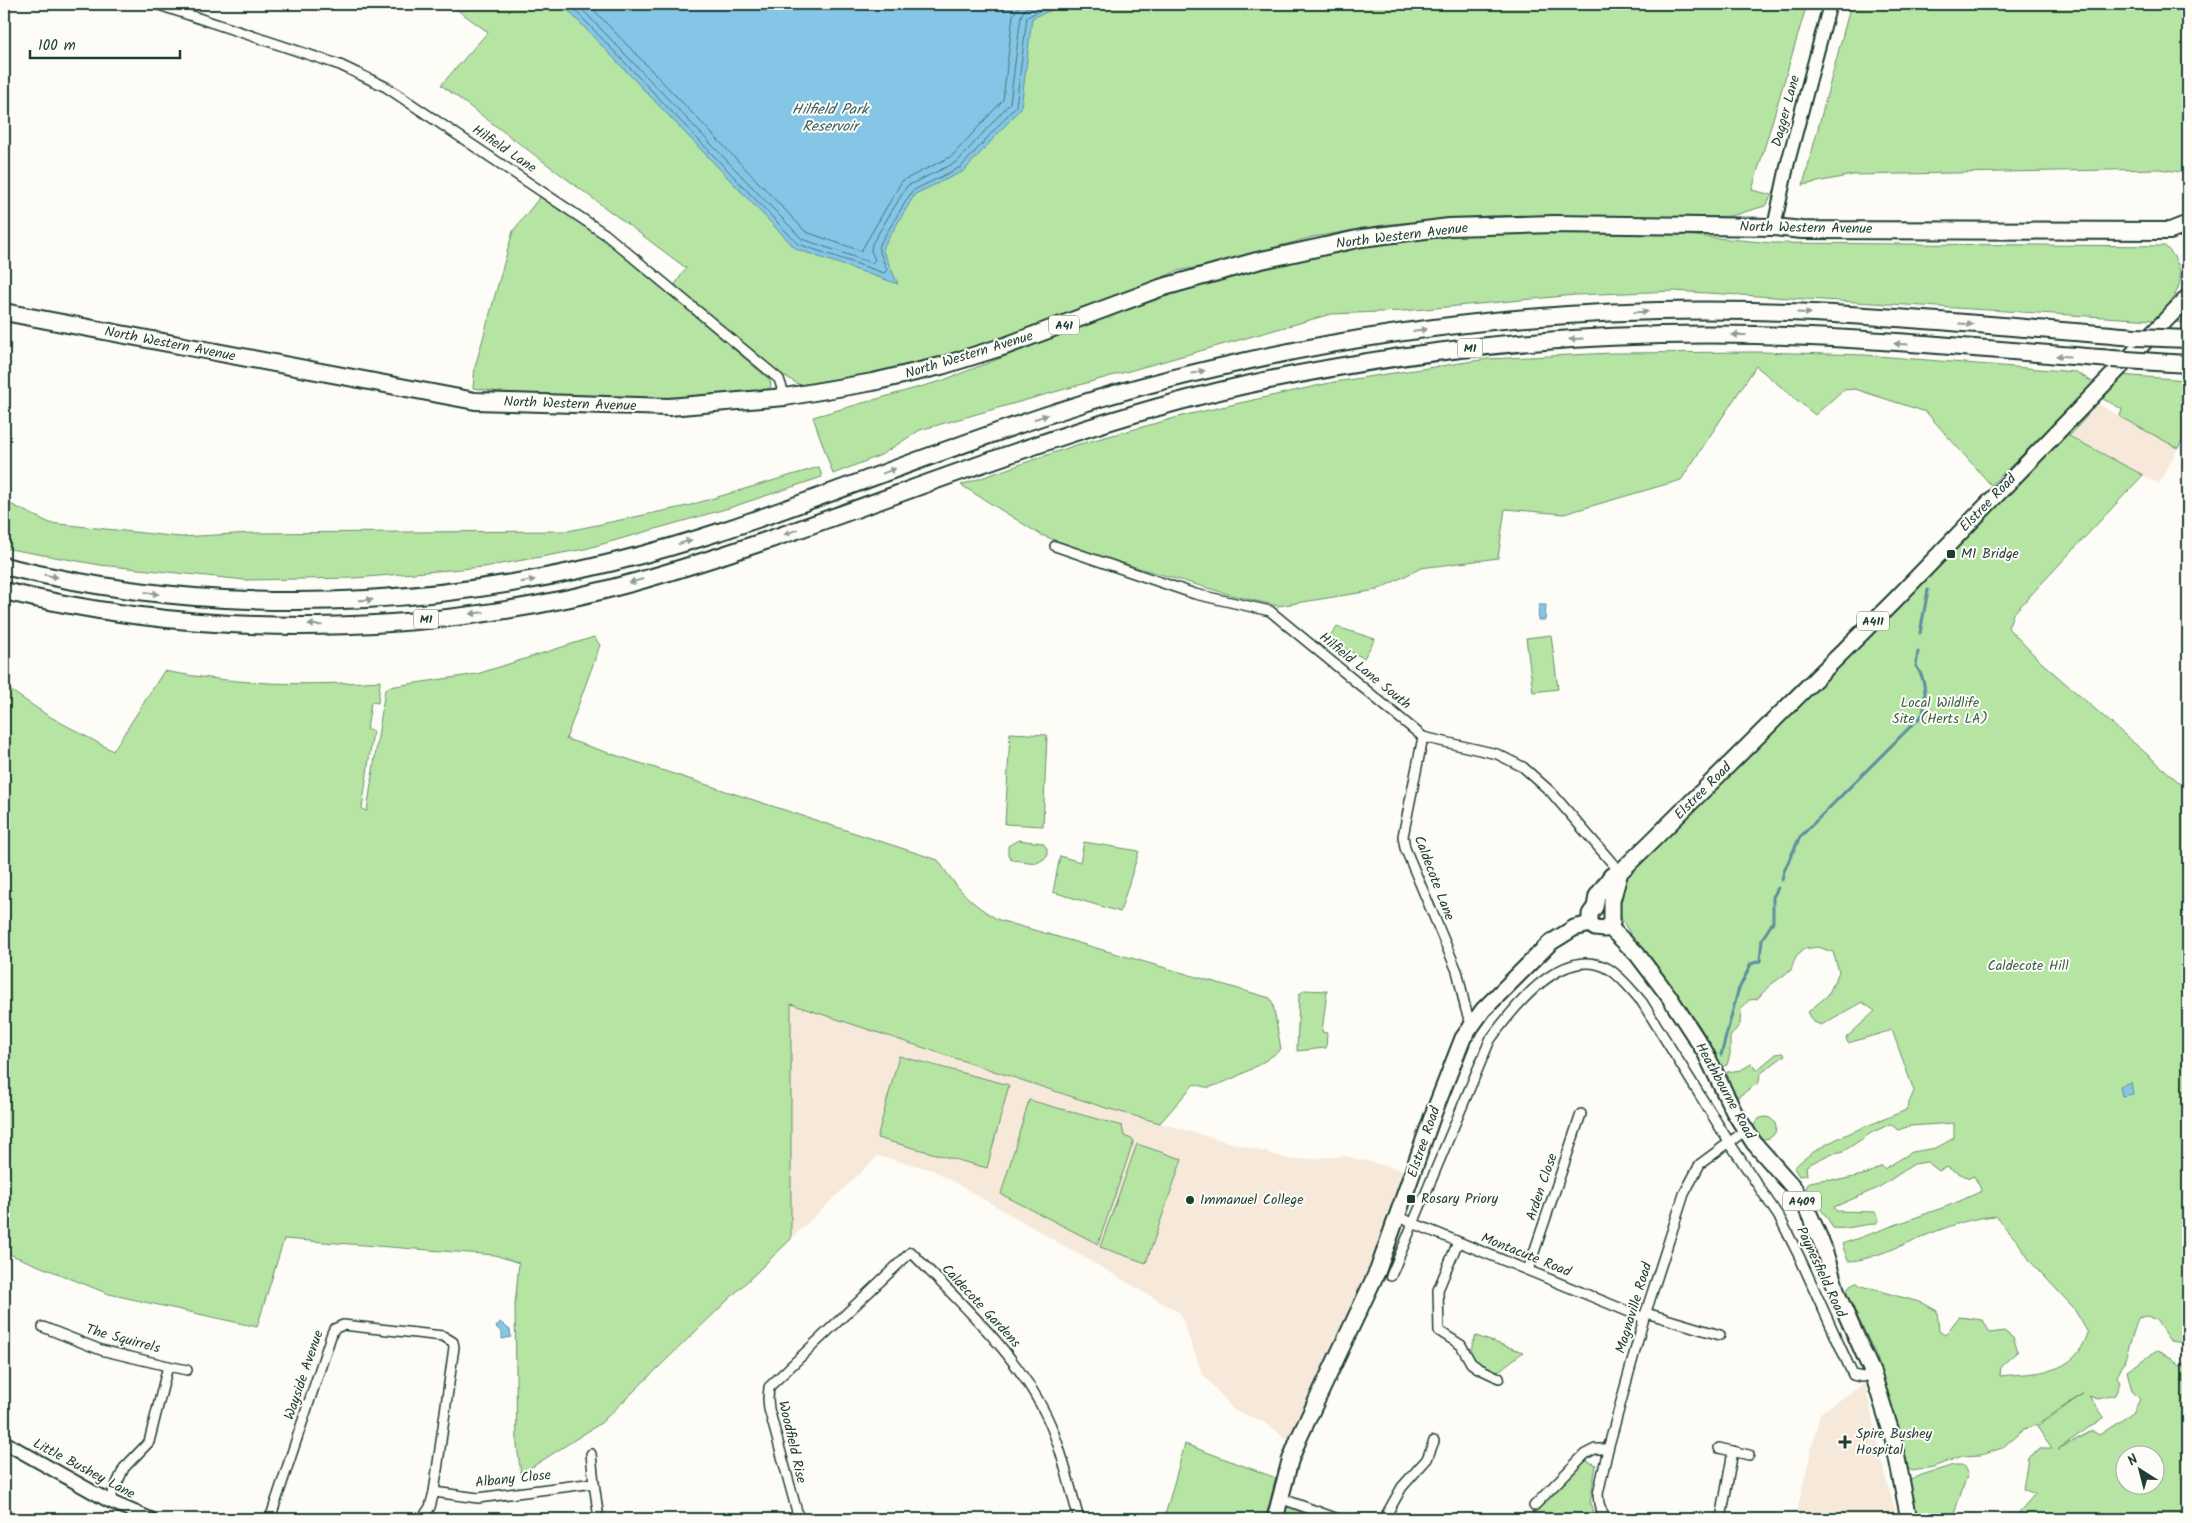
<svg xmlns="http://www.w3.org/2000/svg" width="2192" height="1523" viewBox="0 0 2192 1523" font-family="Kalam,sans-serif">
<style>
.built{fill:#f6e9da}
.green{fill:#b6e4a3;stroke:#6a906c;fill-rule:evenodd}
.water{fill:#85c6e6;stroke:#5c8f9f}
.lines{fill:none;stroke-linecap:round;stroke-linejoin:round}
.shore{stroke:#48747b;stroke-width:1}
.stream{stroke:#5c8f9f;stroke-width:3}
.street-casing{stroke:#1f3d34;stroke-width:12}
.secondary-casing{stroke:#1f3d34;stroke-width:16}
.primary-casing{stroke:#1f3d34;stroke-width:19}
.highway-casing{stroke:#1f3d34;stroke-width:20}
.street{stroke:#fdfcf7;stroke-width:9}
.secondary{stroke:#fdfcf7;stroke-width:12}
.primary{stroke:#fdfcf7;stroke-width:15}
.highway{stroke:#fdfcf7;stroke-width:16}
.highway-bridge-casing{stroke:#1f3d34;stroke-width:20;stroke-linecap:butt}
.highway-bridge{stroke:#fdfcf7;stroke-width:16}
.oneway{fill:#8e9c96}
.poi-dot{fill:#1f3d34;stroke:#fdfcf7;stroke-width:2}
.labels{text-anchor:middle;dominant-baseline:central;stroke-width:4;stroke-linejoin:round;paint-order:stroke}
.shield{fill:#fdfcf7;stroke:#62766e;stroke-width:1}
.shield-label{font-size:12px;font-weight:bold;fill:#1f3d34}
.street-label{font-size:14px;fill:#1f3d34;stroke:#fdfcf7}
.poi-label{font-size:14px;fill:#1f3d34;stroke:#fdfcf7;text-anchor:start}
.park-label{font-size:14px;fill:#3d5e4a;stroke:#fdfcf7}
.water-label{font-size:15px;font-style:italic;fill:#385f60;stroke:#fdfcf7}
</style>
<rect width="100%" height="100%" fill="#fdfcf7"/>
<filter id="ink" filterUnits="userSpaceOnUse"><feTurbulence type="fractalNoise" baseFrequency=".02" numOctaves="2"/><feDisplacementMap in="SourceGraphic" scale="10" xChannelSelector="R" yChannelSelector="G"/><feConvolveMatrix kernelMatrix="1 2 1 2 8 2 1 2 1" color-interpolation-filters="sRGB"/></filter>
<g filter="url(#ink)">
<g class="built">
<path d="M2098,404L2178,448L2159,484L2069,436Z"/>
<path d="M790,1004L1106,1108L1293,1160L1345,1156L1406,1171L1386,1229L1288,1440L1266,1423L1234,1410L1202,1373L1180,1313L933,1170L878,1156L791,1239Z"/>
<path d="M1865,1383L1884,1472L1898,1519H1795L1820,1413Z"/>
</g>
<g class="green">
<path d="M449,4H1807L1752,190L1772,195L1765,206L1731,216L1677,218L1489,216L1390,224L1313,237L1209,265L1177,271L1087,310L943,359L852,379L806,387L796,383L780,373L674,286L686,268L441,85L488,32Z"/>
<path d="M1851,4H2188V173L2159,169L1852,175L1803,185Z"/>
<path d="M540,197L603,238L763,374L770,380L771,387L760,394L631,401L521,395L473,388L475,367L513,231Z"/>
<path d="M1568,228L1660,233L1773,243L2165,246C2192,273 2180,295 2154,320L1674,291L1575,295L1403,311L1331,314L920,430L881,455L833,474L813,417L941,381L1105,318L1239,271L1397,239L1485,231Z"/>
<path d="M2188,309V323L2174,322L2186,310Z"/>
<path d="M1758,352L1865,355L2076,372L2096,384L1991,485L1926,412L1855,389L1843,390L1815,415L1756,366L1681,480L1564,514L1505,509L1498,558L1421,568L1377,590L1278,606L1231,595L1102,557L1041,535L961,485L1076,445L1186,415L1334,382L1487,359L1613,353Z"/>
<path d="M2119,375L2188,380V431L2178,448L2120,417L2122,409L2103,399V392Z"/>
<path d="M2082,413L2088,415L2069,436L2143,475L2013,614L2008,628L2041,662L2188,790V1519H2013L2035,1494L2023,1489L2028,1457L2043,1448H2052L2037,1427L2084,1393L2038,1424L2024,1429L2002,1448L1981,1455L1962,1456L1933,1467L1912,1471L1906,1467L1877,1357L1846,1293L1850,1285L1856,1282L1861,1286L1923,1303L1937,1311L1939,1331L1945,1335L1959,1317L1983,1320L1990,1333L2004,1331L2013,1338L2018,1351L2001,1366L2000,1376C2037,1372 2074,1377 2088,1333L2073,1307L2030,1261L2018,1242L1995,1216C1960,1219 1925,1236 1893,1249C1879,1254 1863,1261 1848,1261L1842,1244L1953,1204L1982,1191L1974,1176L1969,1178L1946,1167L1939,1171L1927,1162L1914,1164L1878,1188L1834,1207L1836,1211L1875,1212L1879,1218L1876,1224C1861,1224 1848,1230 1833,1228C1826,1213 1814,1202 1806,1188L1809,1182L1827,1179L1840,1180L1867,1174L1882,1166L1884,1169L1912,1152L1936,1148L1954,1138V1123L1910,1126L1898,1130L1890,1124L1871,1133L1844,1151L1830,1154L1806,1166L1807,1175L1799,1176L1794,1168C1819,1141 1872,1125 1906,1110L1914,1091L1892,1030L1848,1043L1846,1038L1875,1011L1862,1002L1821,1025L1814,1022L1808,1012L1828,995L1839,972L1833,952L1818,947L1804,949L1796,956L1791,970L1769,986L1757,999L1749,1000L1741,1009L1740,1024L1730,1037V1054L1727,1065L1721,1067C1705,1027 1678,996 1652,962C1641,947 1626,932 1620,914C1615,899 1621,887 1626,874ZM2147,1316L2156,1320L2170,1341L2185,1343L2187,1362L2180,1366L2172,1358L2157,1351L2127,1371L2132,1391L2140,1399L2133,1413L2099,1435L2092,1431L2058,1449L2104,1417L2089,1396L2098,1399L2115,1395L2120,1383L2117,1376L2123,1365L2138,1318ZM2124,1456H2154V1486H2124Z"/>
<path d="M819,467L822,477L729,508L585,549L484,567L355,578L245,580L100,565L4,548V501L50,523L180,537L253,533L568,531L687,506Z"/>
<path d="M1337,627L1375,639L1364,658L1327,641Z"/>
<path d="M1551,635L1558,689L1533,692L1526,638Z"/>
<path d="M594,637L600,645L566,739L938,860C956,887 970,904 999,920L1270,998L1273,1004L1281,1049C1265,1063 1230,1082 1210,1087C1205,1088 1199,1085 1194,1084L1160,1123L1106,1108L791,1004V1239L601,1423L521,1474L517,1446L515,1305L519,1263L495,1255L284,1239L257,1327L109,1294L4,1252V686L47,715L113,751L164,671C239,685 305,686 380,681L378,703L371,702L367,730L373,731L362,809L367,811L385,690L389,687L477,674Z"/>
<path d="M1010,733L1047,735L1043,826L1005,824Z"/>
<path d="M1018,840L1043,843L1047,849V857L1037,863L1012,860L1008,854V846Z"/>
<path d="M1084,842L1139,851L1120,912L1053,892L1060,856L1080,862Z"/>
<path d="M1304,990L1327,991L1322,1032L1327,1033L1326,1048L1297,1051L1299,995Z"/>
<path d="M1783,1053L1785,1055L1760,1074L1759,1082L1738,1097L1730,1087L1727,1072L1741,1070L1751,1064L1757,1070L1776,1054Z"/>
<path d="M899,1056L1009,1085L987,1168L877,1138Z"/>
<path d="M1029,1100L1122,1126L1124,1136L1134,1140L1098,1244L1001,1194Z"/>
<circle cx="1765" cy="1128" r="11"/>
<path d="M1137,1144L1182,1159L1146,1263L1100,1247Z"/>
<path d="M1476,1336L1523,1352L1500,1370L1490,1371C1472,1359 1466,1357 1476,1336Z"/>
<path d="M1185,1444L1276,1478L1265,1519H1164Z"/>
<path d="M1584,1460L1596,1465L1590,1503L1596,1519H1554L1532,1513Z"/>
<path d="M1953,1465H1964L1968,1473L1952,1519H1913L1905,1484C1917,1474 1938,1471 1953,1465Z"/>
<path d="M1286,1506L1319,1519H1283Z"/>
</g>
<g class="water">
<path d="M562,4H1066L1032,18L1021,108L964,171L915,194L882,249L898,284L796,249Z"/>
<path d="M1539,605H1546L1545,620H1538Z"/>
<path d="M2131,1082L2133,1094L2122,1096L2120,1086Z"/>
<path d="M500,1322L510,1330L511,1337L502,1339V1333L496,1327Z"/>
</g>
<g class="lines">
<g class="shore">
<path d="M569,4L798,244L884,273L887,270L878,247L912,191L961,167L1016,106L1027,17L1053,4"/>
<path d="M577,4L802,239L872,263L875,260L871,251L872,244L907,186L957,162L1010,103L1021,16L1025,9L1037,4"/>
<path d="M588,4L806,232L861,251L902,181L952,156L1003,100L1013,15L1020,4"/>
</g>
<g class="stream">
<path d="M1920,633L1928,590"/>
<path d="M1782,880L1784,871L1800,837L1923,714C1926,697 1927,681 1916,666L1918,652"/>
<path d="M1721,1055L1738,991L1751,964L1760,961L1762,939L1773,922V897L1778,888"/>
</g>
<g class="street-casing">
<g id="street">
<path d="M156,4L340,65L386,87L605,234L779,379L785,397"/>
<path d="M1055,546L1195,594L1270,611L1423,737L1497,754L1523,767L1551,792L1620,872"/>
<path d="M1423,737L1403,836L1405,848L1457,971C1461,983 1465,1017 1472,1023"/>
<path d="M1398,1217L1644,1318"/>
<path d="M1458,1242L1438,1290L1439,1331L1461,1345L1471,1363L1478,1368L1499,1378"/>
<path d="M1528,1270L1581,1114"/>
<path d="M1391,1276L1490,1040C1513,1008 1563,943 1609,969C1622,977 1632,991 1642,1002L1729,1142L1781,1220L1800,1258L1853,1375L1863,1377L1873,1374"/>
<path d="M1646,1313L1720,1335"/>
<path d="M43,1327L101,1350L168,1366L149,1442L124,1468L109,1501"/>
<path d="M168,1366L187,1370"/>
<path d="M1719,1448L1749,1455"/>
<path d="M591,1454L594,1483"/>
<path d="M434,1492L478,1498L594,1483L599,1519"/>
<path d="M1280,1498L1338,1519"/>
<path d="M1534,1506L1585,1454L1595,1449H1608"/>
<path d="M270,1519L332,1333L334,1329L343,1325L443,1336L453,1342L454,1347L434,1492L430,1507L422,1519"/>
<path d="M799,1519L769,1409L768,1399L769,1387L911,1252C961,1304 1016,1352 1047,1417C1062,1449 1069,1485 1079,1519"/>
<path d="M1384,1519L1402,1487L1427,1459L1434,1441"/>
<path d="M1605,1519L1599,1504L1598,1494L1608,1449L1644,1318L1684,1194L1700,1164L1746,1130"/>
<path d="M1721,1519L1733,1451"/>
</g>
</g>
<g class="secondary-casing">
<g id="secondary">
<path d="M1774,227L1788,162L1830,4"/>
<path d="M4,1442L109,1501L151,1519"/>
</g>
</g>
<g class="primary-casing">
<g id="primary">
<path d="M1620,872L1612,901V923L1605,929L1595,928L1590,924V914L1595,907L1597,896L1611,876L1620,872L1652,841L1894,601L2188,297"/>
<path d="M1609,927L1637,954L1668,995L1705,1052L1734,1112L1754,1143L1793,1187L1807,1209L1823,1246L1838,1296L1873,1374L1893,1438L1909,1519"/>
<path d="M1275,1519L1290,1461L1299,1438L1378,1270L1434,1112L1463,1038L1483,1010L1550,943L1574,928L1590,924"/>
</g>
</g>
<g class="highway-casing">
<g id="highway">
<path d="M4,312L475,401L669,407L785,397L873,382L941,366L1005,346L1160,288L1257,261L1362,238L1449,227L1554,224L1774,227L1802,230L2170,231L2188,224"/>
<path d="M2171,363L2188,364"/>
<path d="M4,566C242,625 493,607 725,530C842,491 957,443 1075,406C1127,389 1180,376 1233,364C1403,325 1579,307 1753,311C1881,314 2008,327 2135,337"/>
<path d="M4,591C207,640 433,638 635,582C840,524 1033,433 1241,386C1410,349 1583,331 1756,335C1875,338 1993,350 2112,359"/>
</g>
</g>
<use href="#street" class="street"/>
<use href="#secondary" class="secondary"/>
<use href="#primary" class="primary"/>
<use href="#highway" class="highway"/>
<g class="highway-bridge-casing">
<g id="highway-bridge">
<path d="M2135,337L2188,339"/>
<path d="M2112,359L2171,363"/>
</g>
</g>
<use href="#highway-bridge" class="highway-bridge"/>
</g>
<defs><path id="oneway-solid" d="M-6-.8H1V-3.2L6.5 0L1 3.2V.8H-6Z" transform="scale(1.25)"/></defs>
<g class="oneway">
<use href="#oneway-solid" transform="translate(1641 312) rotate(-2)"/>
<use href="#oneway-solid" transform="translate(1804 313) rotate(3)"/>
<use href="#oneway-solid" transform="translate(1966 324) rotate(4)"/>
<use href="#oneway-solid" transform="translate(1420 330) rotate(-8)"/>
<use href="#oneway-solid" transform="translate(1739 335) rotate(-180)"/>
<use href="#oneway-solid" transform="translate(1576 339) rotate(177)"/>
<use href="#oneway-solid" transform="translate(1901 344) rotate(-176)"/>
<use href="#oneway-solid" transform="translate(2063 356) rotate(-176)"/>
<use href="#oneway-solid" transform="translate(1198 372) rotate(-13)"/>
<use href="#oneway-solid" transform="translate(1041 417) rotate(-18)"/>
<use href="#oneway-solid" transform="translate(889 471) rotate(-20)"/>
<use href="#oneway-solid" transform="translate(791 532) rotate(160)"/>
<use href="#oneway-solid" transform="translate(685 542) rotate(-17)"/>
<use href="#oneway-solid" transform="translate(51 576) rotate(11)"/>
<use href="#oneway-solid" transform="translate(528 581) rotate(-10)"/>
<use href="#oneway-solid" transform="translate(636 581) rotate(164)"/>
<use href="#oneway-solid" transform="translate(152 593) rotate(8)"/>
<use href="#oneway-solid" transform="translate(366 600) rotate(-2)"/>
<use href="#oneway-solid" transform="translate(477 613) rotate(172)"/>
<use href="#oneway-solid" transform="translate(315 625) rotate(-179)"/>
</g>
</g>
<g class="poi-dot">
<rect x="1946" y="549" width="10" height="10" rx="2.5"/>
<rect x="1406" y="1194" width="10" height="10" rx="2.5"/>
<circle cx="1190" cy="1200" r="5"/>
<path d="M1842.5 1434.5h5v5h5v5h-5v5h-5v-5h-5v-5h5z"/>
</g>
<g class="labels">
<g class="shield">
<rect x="1049" y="315.5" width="30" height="19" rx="4"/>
<rect x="1457.5" y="338.5" width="25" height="19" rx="4"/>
<rect x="413.5" y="609.5" width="25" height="19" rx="4"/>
<rect x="1857" y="611.5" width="32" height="19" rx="4"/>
<rect x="1783" y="1191.5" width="38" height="19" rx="4"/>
</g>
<g class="shield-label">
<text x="1064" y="325">A41</text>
<text x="1470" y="348">M1</text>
<text x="426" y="619">M1</text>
<text x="1873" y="621">A411</text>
<text x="1802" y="1201">A409</text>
</g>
<g class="street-label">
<text transform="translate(1786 111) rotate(-75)">Dagger Lane</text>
<text transform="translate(504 149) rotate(34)">Hilfield Lane</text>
<text transform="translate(1806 228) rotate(1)">North Western Avenue</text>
<text transform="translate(1402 236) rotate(-7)">North Western Avenue</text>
<text transform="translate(170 344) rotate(11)">North Western Avenue</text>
<text transform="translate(969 355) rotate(-17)">North Western Avenue</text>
<text transform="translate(570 404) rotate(2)">North Western Avenue</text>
<text transform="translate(1988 503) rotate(-46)">Elstree Road</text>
<text transform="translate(1365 671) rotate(39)">Hilfield Lane South</text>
<text transform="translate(1703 791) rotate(-45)">Elstree Road</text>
<text transform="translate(1434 878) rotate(69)">Caldecote Lane</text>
<text transform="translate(1725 1091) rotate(61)">Heathbourne Road</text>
<text transform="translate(1424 1142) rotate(-71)">Elstree Road</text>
<text transform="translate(1542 1187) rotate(-71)">Arden Close</text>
<text transform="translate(1526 1255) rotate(22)">Montacute Road</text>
<text transform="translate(1821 1272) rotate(65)">Paynesfield Road</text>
<text transform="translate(981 1306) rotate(47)">Caldecote Gardens</text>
<text transform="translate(1634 1308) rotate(-73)">Magnaville Road</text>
<text transform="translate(123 1339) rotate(15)">The Squirrels</text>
<text transform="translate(304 1375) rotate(-71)">Wayside Avenue</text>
<text transform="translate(792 1442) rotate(77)">Woodfield Rise</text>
<text transform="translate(84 1469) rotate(28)">Little Bushey Lane</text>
<text transform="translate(513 1479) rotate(-6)">Albany Close</text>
</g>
<g class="poi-label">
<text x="1961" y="554">M1 Bridge</text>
<text x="1421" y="1199">Rosary Priory</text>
<text x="1200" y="1200">Immanuel College</text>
<text x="1856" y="1434">Spire Bushey<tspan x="1856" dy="16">Hospital</tspan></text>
</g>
<g class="park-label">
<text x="1940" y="703">Local Wildlife<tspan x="1940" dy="16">Site (Herts LA)</tspan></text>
<text x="2028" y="966">Caldecote Hill</text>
</g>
<g class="water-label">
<text x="830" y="110">Hilfield Park<tspan x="830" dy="17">Reservoir</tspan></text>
</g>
</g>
<rect width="2192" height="1523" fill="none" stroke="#fdfcf7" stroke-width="20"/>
<rect x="10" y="10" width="2172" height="1503" fill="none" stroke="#1f3d34" stroke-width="2" filter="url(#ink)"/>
<g transform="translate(2140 1470) rotate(324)"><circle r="24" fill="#fdfcf7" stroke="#a4b0a9"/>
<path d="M0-4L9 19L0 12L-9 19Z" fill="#1f3d34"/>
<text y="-8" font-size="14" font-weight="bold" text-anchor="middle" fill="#1f3d34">N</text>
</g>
<path d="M30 50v8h150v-8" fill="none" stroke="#1f3d34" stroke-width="2.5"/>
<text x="38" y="50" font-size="15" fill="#1f3d34" stroke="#fdfcf7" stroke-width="4" paint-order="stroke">100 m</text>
</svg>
